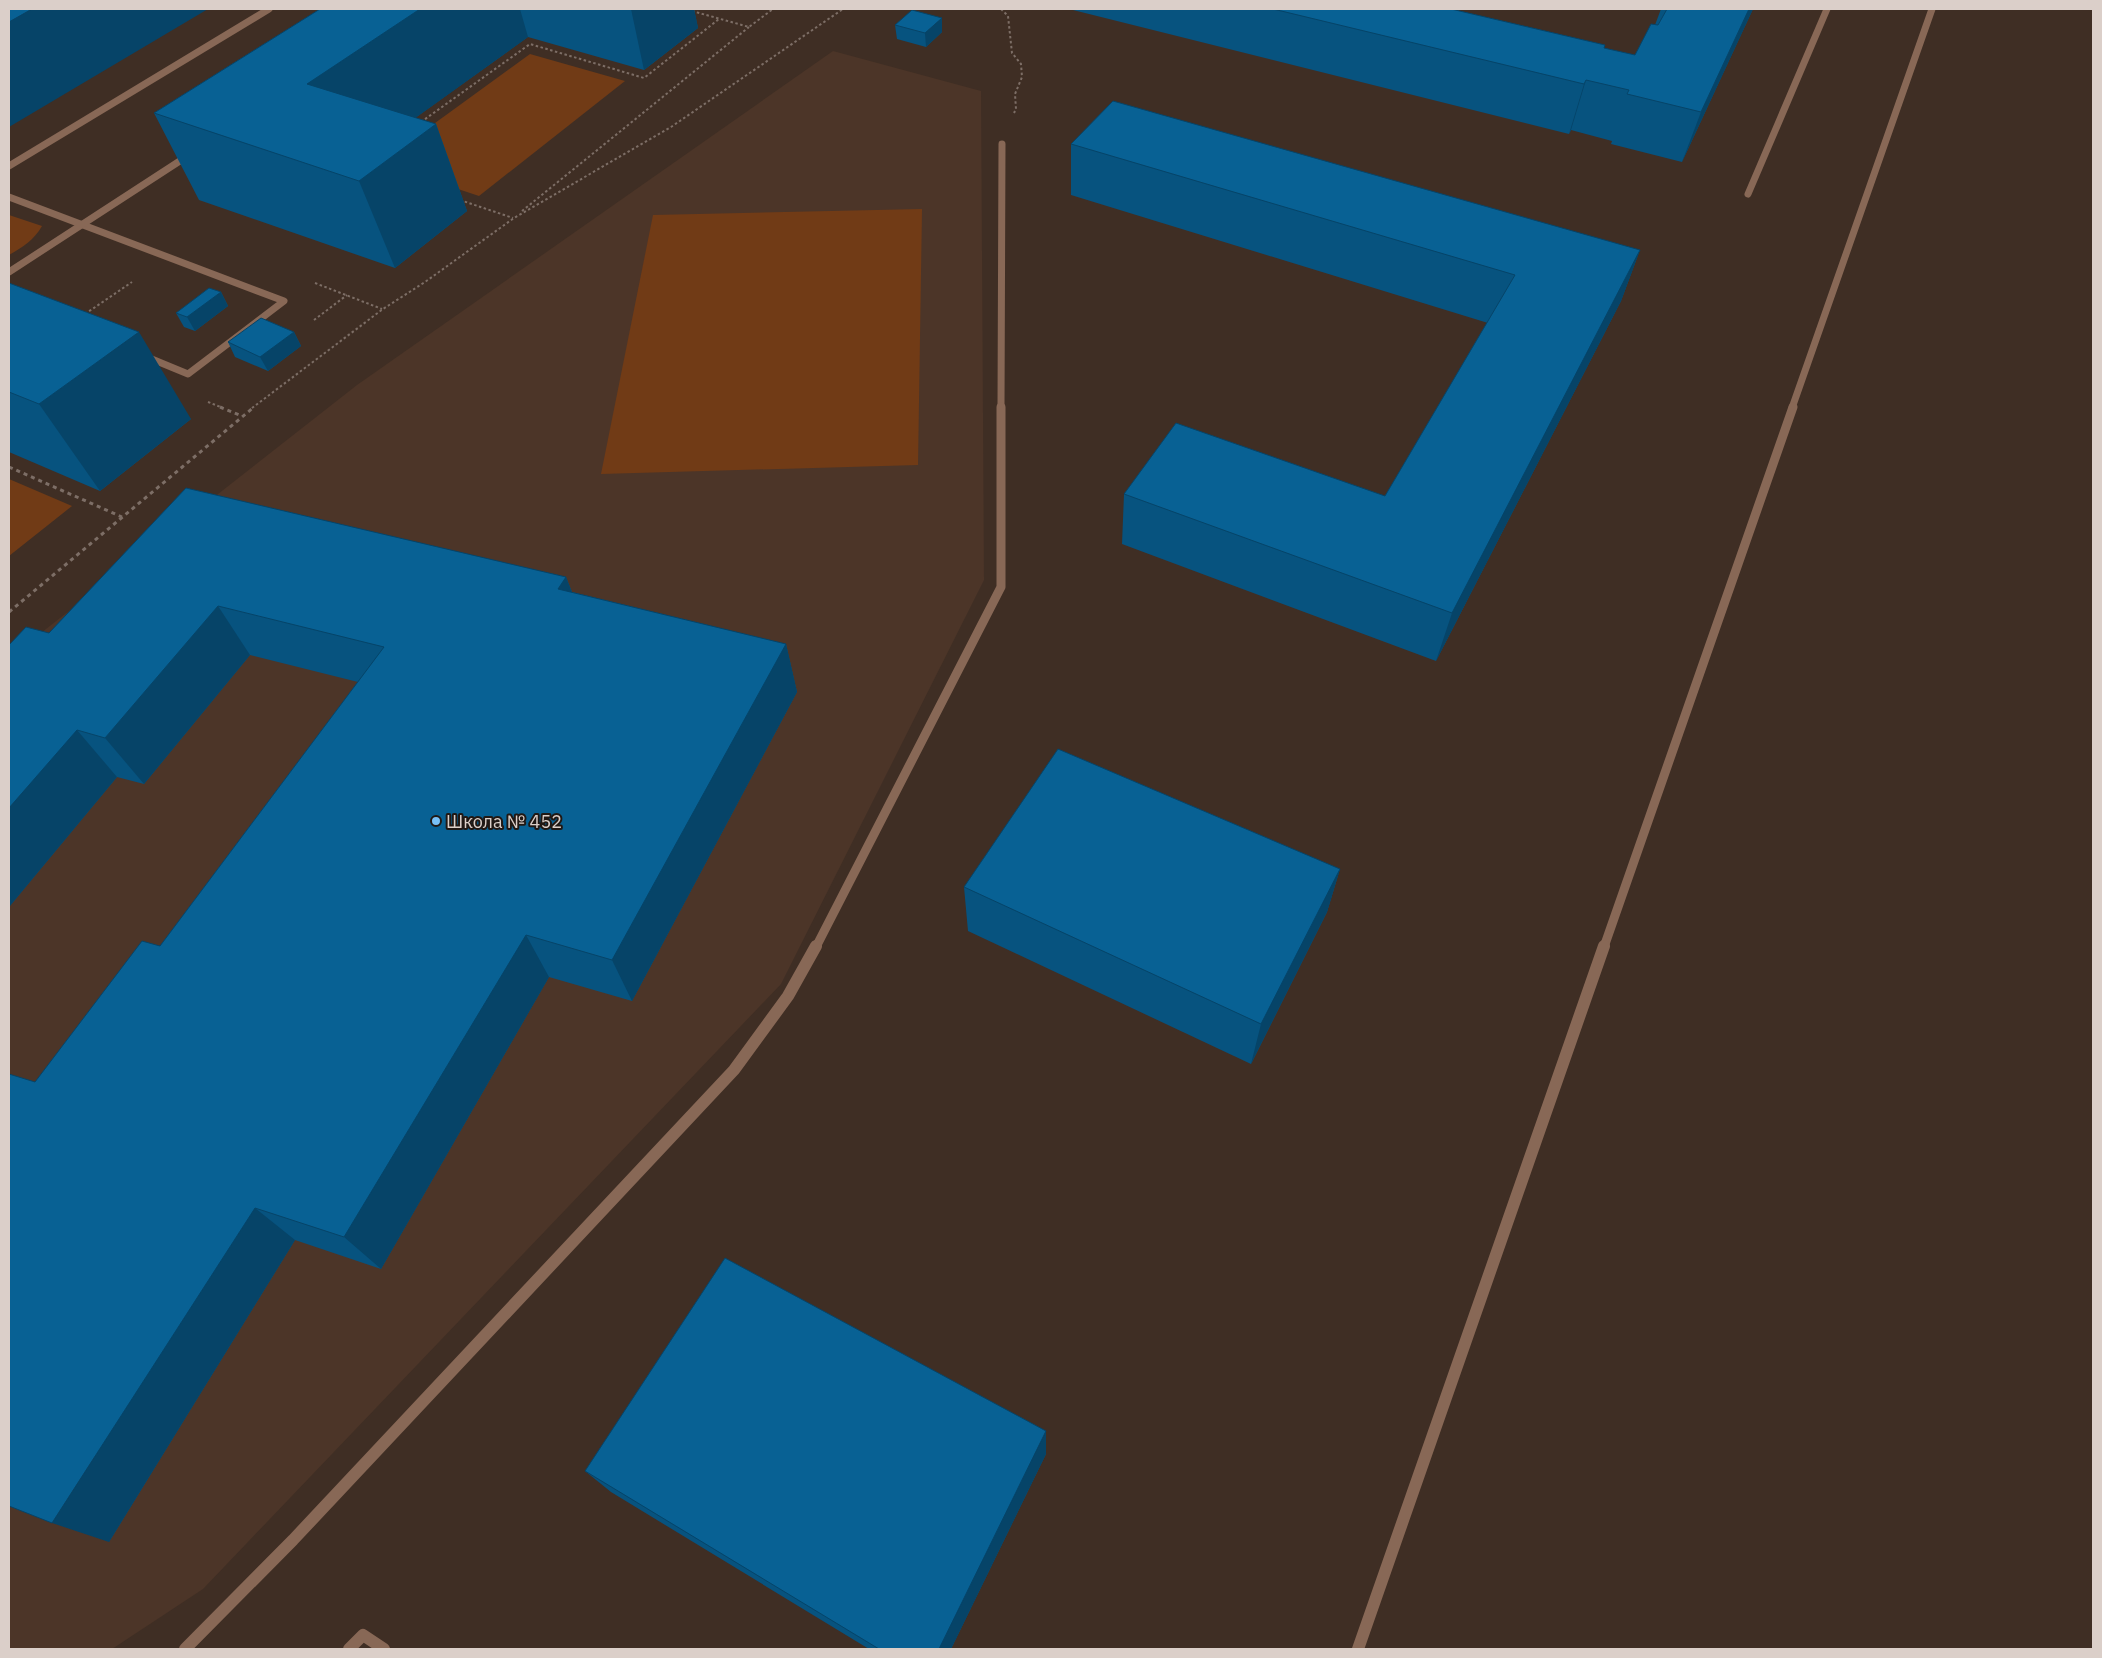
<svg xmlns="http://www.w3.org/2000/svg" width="2102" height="1658" viewBox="0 0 2102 1658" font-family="'IBM Plex Sans',sans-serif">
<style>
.built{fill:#4c3528}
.green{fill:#713b16}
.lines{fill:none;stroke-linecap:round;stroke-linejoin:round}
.path-far1{stroke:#7d6e66;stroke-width:2;stroke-dasharray:2.5 2.5;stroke-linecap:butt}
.path{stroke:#7d6e66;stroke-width:3;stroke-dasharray:4 4;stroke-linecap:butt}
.lane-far2{stroke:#886856;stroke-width:7}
.lane-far1{stroke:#886856;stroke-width:9}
.lane{stroke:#886856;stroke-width:12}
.wall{fill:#07537f}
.shaded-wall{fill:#064468}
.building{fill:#086194;stroke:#064468}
.poi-dot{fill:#77c0f7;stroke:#201814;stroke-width:2}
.labels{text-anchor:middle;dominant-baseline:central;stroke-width:4;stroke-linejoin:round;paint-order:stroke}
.poi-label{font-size:18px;fill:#dbcfc9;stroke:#201814;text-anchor:start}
</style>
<rect width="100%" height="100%" fill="#3f2e24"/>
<path class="built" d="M833,51L981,91L984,580L781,984L203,1589L112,1649H9V658L357,385Z"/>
<g class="green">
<path d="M530,54L625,81L479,196L380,163Z"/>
<path d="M922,209L918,465L601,474L653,215Z"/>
<path d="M9,215L42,226C34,240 23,247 9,255Z"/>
<path d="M9,479L72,506L9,556Z"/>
</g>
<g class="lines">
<g class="path-far1">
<path d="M1001,9L1008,16L1012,53L1021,64L1022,77L1015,94L1016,109L1014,113"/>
<path d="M692,11L749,27L773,9"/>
<path d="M421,122L530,44L644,78L719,19"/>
<path d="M460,200L513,218"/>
<path d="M522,211L749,27"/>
<path d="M315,283L382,309"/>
<path d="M85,314L132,282"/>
<path d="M314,320L347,295"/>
<path d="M208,402L223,408"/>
<path d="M252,408L383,309L425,282L514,218L671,127L843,9"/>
</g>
<g class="path">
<path d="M220,407L242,416"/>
<path d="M9,467L122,517"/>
<path d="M9,612L254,407"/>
</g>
<g class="lane-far2">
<path d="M9,166L269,9"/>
<path d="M1748,194L1827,9"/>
<path d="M9,197L284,301L188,374L142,355"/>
<path d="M9,272L189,155"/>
<path d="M1001,408L1002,144"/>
<path d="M1792,408L1932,9"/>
</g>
<g class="lane-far1">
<path d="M816,947L1001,587V407"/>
<path d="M1604,947L1793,407"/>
</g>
<g class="lane">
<path d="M185,1649L293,1540L734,1070L788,996L816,946"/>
<path d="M349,1649L363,1635L384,1649"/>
<path d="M1358,1649L1604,946"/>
</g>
</g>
<g class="wall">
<path d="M320,9H694L698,28L644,70L528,37L415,118L436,124L467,211L395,268L199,200L154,113Z"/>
<path d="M1069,9H1451L1605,45L1604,48L1635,55L1655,25L1661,9H1753L1682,162L1611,144L1612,141L1571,130L1569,134Z"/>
<path d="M895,25L942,32L926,47L897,39Z"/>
<path d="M1071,144L1640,250L1621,301L1436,661L1122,544L1124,494L1385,496L1488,323L1071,195Z"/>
<path d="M9,283L191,419L100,491L9,452Z"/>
<path d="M221,292L228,306L195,331L184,327L176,313Z"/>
<path d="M294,332L301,346L268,371L235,357L228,342Z"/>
<path d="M186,488L566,577L572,592L786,644L797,692L632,1001L549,977L381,1269L295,1240L109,1542L35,1082L160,946L358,682L250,655L144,784L117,777L9,907L49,633Z"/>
<path d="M1340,869L1327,912L1251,1064L968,931L964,887Z"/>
<path d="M1046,1454L951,1649H869L611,1492L585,1471Z"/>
</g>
<g class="shaded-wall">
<path d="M32,9H208L9,127V22Z"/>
<path d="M420,9H520L528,37L343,170L307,84Z"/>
<path d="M631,9H694L698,28L644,70Z"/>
<path d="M1749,9H1753L1682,162L1701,112Z"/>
<path d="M942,18V32L926,47L925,33Z"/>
<path d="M1586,80L1571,130L1569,134L1584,84Z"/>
<path d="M436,124L467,211L395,268L359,181Z"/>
<path d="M1640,250L1621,301L1436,661L1452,613Z"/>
<path d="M221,292L228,306L195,331L187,317Z"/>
<path d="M139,332L191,419L100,491L39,404Z"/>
<path d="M294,332L301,346L268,371L260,357Z"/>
<path d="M566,577L585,626L558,589Z"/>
<path d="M218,606L250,655L144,784L105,738Z"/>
<path d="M786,644L797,692L632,1001L612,960Z"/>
<path d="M77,730L117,777L9,907V808Z"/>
<path d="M1340,869L1327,912L1251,1064L1261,1024Z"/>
<path d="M526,935L549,977L381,1269L344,1237Z"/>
<path d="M255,1208L295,1240L109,1542L52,1523Z"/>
<path d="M1046,1431V1454L951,1649H939Z"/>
</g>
<g class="building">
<path d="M9,9H32L9,22Z"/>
<path d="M320,9H420L307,84L436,124L359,181L154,113Z"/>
<path d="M1273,9H1451L1605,45L1604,48L1635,55L1651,24L1658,25L1667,9H1749L1701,112L1627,94L1629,90L1586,80L1584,84Z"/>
<path d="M912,10L942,18L925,33L895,25Z"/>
<path d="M1113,101L1640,250L1452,613L1124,494L1176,423L1385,496L1515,275L1071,144Z"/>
<path d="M9,283L139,332L39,404L9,392Z"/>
<path d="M209,288L221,292L187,317L176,313Z"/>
<path d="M261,318L294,332L260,357L228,342Z"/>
<path d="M186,488L566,577L558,589L786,644L612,960L526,935L344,1237L255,1208L52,1523L9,1506V1074L35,1082L142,941L160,946L384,647L218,606L105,738L77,730L9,808V645L26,627L49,633Z"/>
<path d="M1058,749L1340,869L1261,1024L964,887Z"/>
<path d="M725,1258L1046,1431L939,1649H879L585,1471Z"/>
</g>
<circle class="poi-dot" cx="436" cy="821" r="5"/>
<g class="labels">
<g class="poi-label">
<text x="446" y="821">Школа № 452</text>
</g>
</g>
<rect width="2102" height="1658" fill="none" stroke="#dbcfc9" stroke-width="20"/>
</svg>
